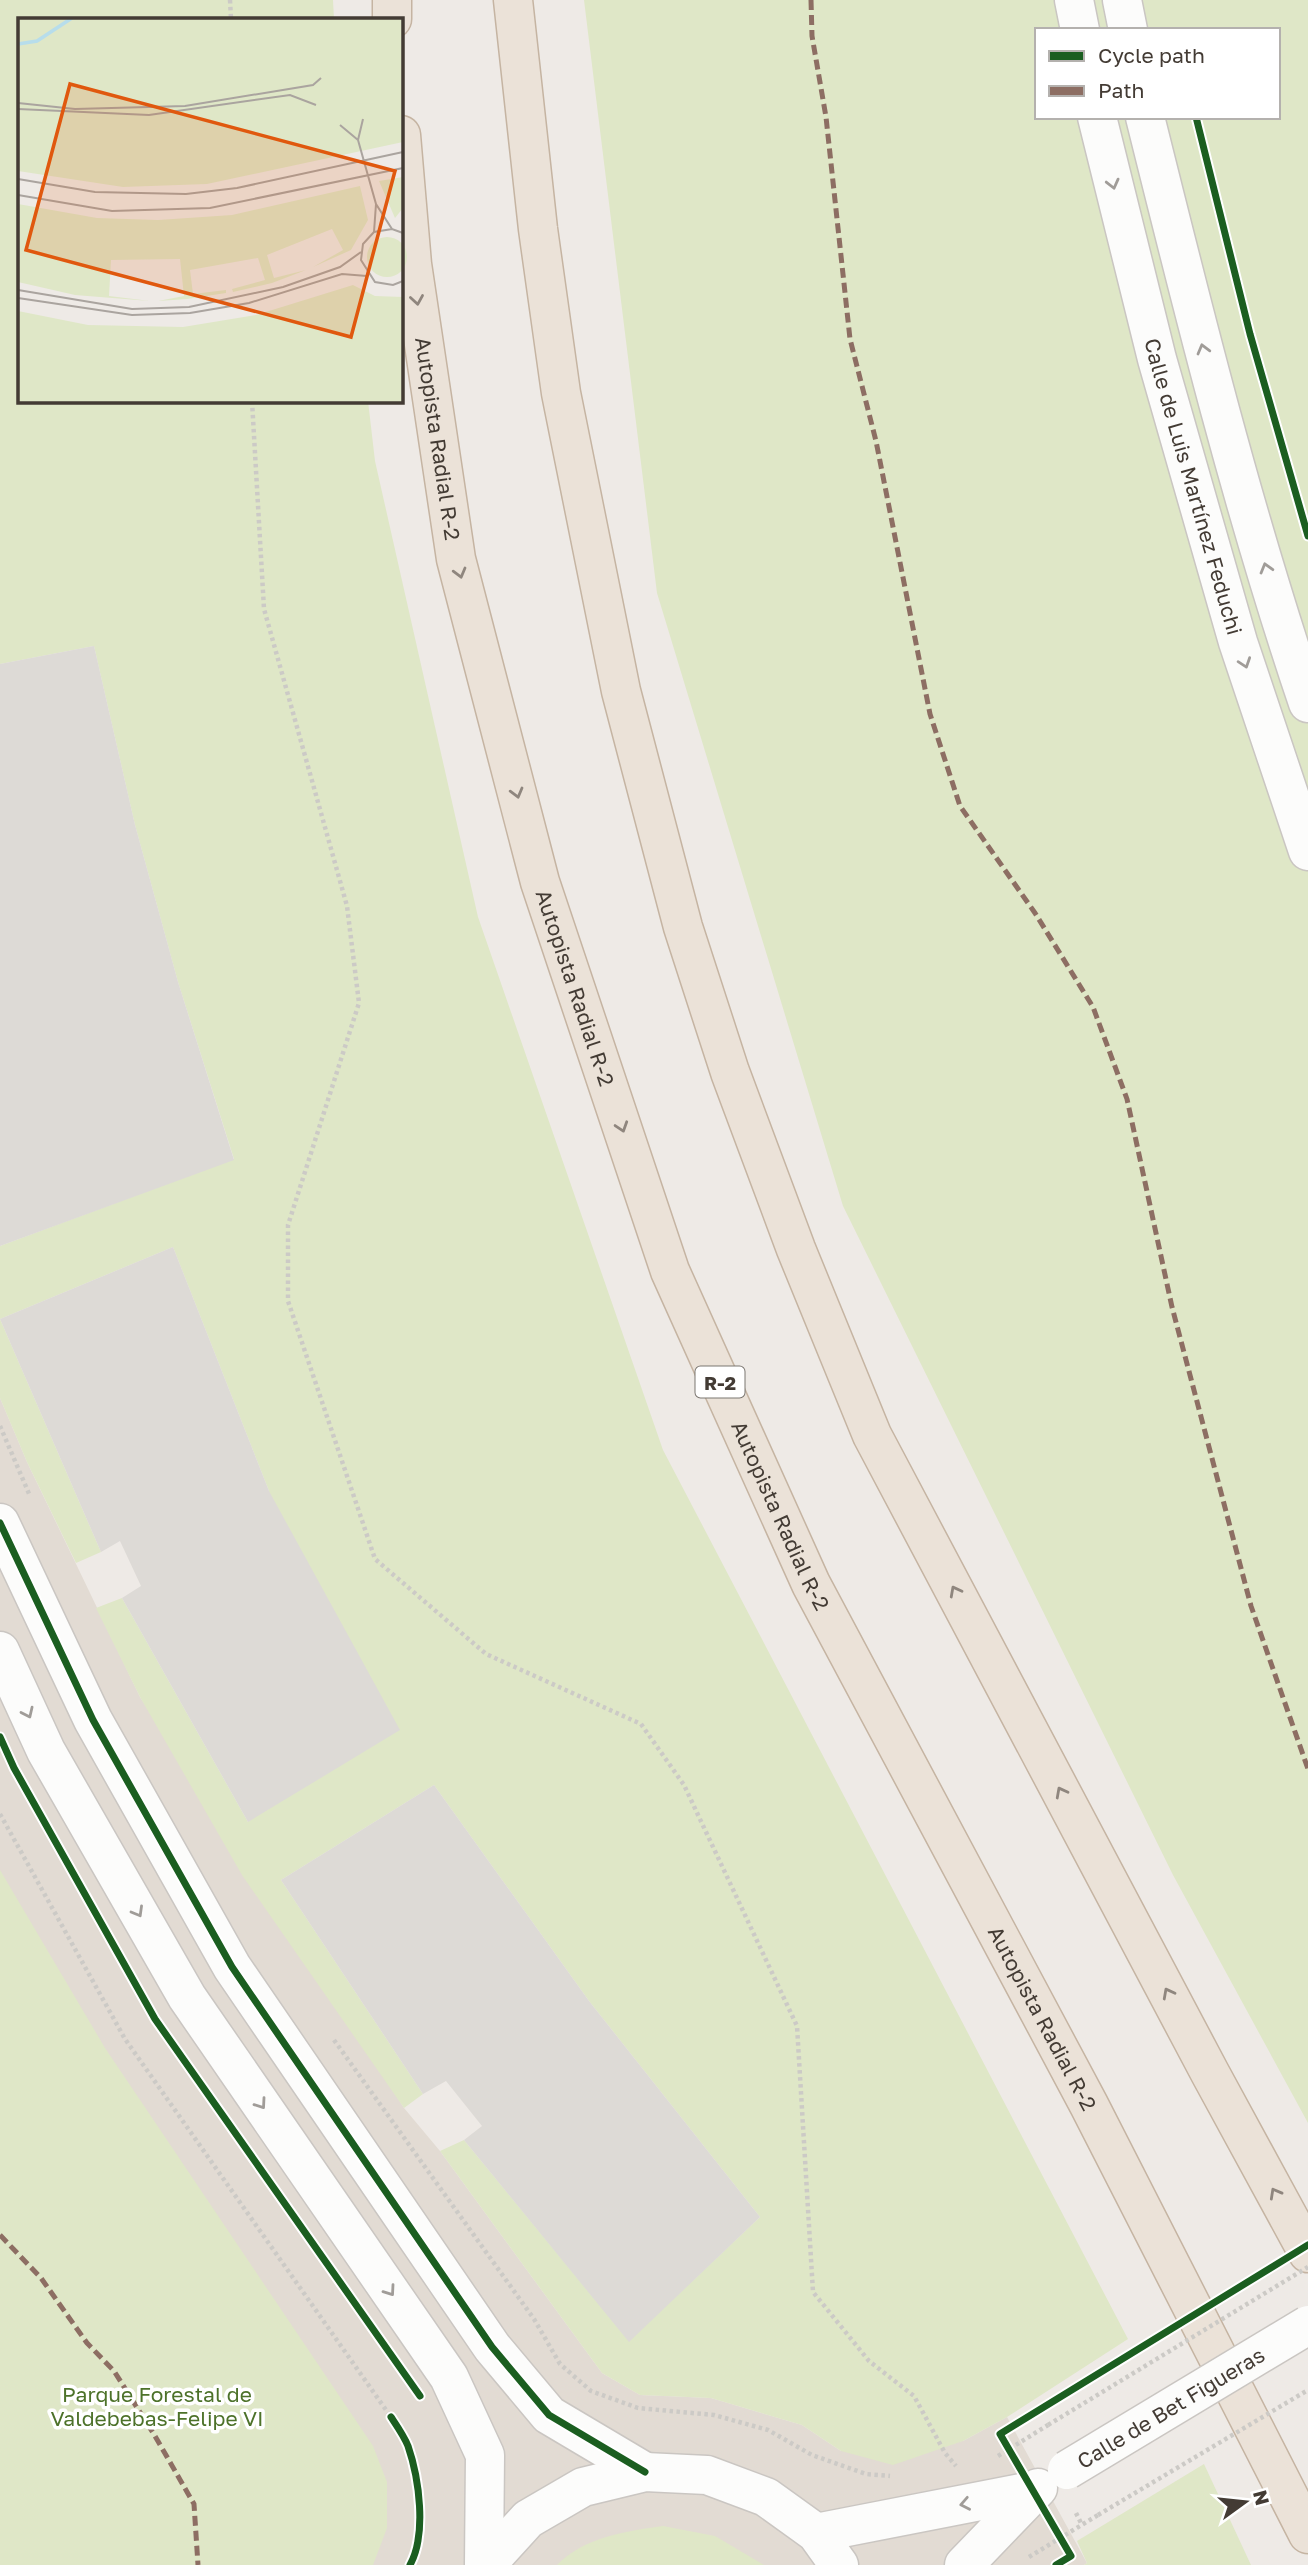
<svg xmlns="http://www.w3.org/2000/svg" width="1308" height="2565" viewBox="0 0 1308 2565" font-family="'Golos Text',sans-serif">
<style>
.residential{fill:#e2dbd3}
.green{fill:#dfe7c7;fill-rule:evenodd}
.parking{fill:#dddad6}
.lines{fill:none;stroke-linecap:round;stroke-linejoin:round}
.minor-casing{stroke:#cac6c2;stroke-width:41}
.tertiary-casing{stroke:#cac6c2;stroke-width:41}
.motorway-casing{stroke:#c5b4a2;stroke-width:41}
.path{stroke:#cccac6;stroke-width:4.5;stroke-dasharray:3.5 3.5;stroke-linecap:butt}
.minor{stroke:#fcfcfb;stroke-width:38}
.tertiary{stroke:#fcfcfb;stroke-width:38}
.motorway{stroke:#ebe2d8;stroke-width:38}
.minor-bridge-casing{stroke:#cac6c2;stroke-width:41;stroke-linecap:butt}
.path-bridge{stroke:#cccac6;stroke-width:4.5;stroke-dasharray:3.5 3.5;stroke-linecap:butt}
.minor-bridge{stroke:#fcfcfb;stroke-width:38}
.quiet{stroke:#8d6e63;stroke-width:5;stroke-dasharray:10 5;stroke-linecap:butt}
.cycleway-casing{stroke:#fff;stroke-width:11}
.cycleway{stroke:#1b5e20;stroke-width:7}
.oneway{stroke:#a09c98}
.oneway2{stroke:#8f867e}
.labels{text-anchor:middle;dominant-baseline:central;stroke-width:7;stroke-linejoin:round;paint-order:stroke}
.shield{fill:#fff;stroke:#7b7671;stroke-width:2}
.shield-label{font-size:19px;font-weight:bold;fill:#433b34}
.street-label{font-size:21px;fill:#433b34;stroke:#fff}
.park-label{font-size:21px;fill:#4d722a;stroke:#fff}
.inset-river{fill:none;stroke:#b7ddeb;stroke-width:3.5}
.inset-road{fill:none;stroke:#aaa49f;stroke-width:2}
.view{fill:#e0580e;fill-opacity:0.15;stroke:#e0580e;stroke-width:3.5}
.inset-edge{fill:none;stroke:#433b34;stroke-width:3.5}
</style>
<rect width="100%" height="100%" fill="#eeeae6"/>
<path class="residential" d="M0,1398L27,1462L140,1697L404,2108L440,2151L602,2373L640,2395L711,2398L802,2425L841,2451L963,2441L1007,2417L1087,2563L1084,2565H0Z"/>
<g class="green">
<path d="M0,0H333L334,19H19V401H368L375,461L478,917L663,1450L1128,2339L1007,2417L963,2441L893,2465L841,2451L802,2425L711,2398L640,2395L602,2373L440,2151L464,2140L629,2341L760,2217L589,2001L434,1785L281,1880L423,2094L404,2108L242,1875L140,1697L96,1608L122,1598L248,1822L269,1491L173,1247L0,1319L101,1552L76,1563L27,1462L0,1398V1246L234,1159L178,982L135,825L94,646L0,664Z"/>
<path d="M584,0H1308V2123L1173,1875L843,1206L657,593ZM1037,30H1278V117H1037Z"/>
<path d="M0,1870L105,2048L373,2446L387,2482V2528L373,2565H0Z"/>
<path d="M1204,2464L1251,2565H1084L1087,2563L1077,2541Z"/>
<path d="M663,2526L715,2536L764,2565H557C584,2537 627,2531 663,2526Z"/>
</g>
<g class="parking">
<path d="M94,646L135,825L178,982L234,1160L0,1246V664Z"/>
<path d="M173,1247L269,1491L400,1730L248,1822L122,1598L141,1586L120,1541L101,1552L0,1319Z"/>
<path d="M434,1785L589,2001L760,2217L629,2342L464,2140L482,2126L446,2081L423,2094L281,1880Z"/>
</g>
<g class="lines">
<g class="minor-casing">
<g id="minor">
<path d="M1074,0L1080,30"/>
<path d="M1122,0L1128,30"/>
<path id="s1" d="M1097,117L1157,359L1238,642L1308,851"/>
<path d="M1145,117C1194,314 1243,511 1308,703"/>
<path d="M816,2533L1032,2491"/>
<path d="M964,2565L1038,2488"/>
</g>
</g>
<g class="tertiary-casing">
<g id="tertiary">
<path d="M0,1523L93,1720L232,1967L492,2347L549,2415L645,2472"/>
<path d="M0,1651L46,1751L187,1997L449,2377L485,2455L484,2565"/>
<path d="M486,2565L528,2519L583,2487L645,2472L707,2475L766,2497L816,2533L839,2565"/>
</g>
</g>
<g class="motorway-casing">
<g id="motorway">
<path d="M392,0V19"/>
<path d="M513,0L538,229L561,393L621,691L683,927L730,1072L796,1249L872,1435L1210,2073L1308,2253"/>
<path id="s2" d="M401,135L412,264L456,559L540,882L670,1271L811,1584L1089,2105L1308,2534"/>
</g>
</g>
<g class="path">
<path d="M230,0L231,19"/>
<path d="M252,401L264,609L347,906L359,1003L288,1225V1301L375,1559L486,1654L641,1724L684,1785L797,2026L813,2292L869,2361L914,2396L945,2453L956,2466"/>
<path d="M0,1426L30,1496"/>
<path d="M0,1814L125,2039L391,2417C397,2426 404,2436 408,2446C419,2478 427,2534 410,2565"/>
<path d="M334,2040L534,2319L560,2364L591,2391L638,2408L714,2415L768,2430L812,2455L866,2474L890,2476"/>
<path d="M998,2456L1048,2425"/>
<path d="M1076,2513L1082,2525"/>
<path d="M1029,2557L1098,2515"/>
</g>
<use href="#minor" class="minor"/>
<use href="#tertiary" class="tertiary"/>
<use href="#motorway" class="motorway"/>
<g class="minor-bridge-casing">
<g id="minor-bridge">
<path id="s3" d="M1067,2470L1308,2325"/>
</g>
</g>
<g class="path-bridge">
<path d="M1048,2425L1308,2267"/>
<path d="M1098,2515L1308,2390"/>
</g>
<use href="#minor-bridge" class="minor-bridge"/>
<g class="quiet">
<path d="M811,0L812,36L826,117L850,339L876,441L930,714L960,806L1035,913L1093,1007L1127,1099L1172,1307L1251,1606L1308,1769"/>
<path d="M0,2235L41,2278L87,2343L114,2371L155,2436L194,2504L198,2565"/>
</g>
<g class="cycleway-casing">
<g id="cycleway">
<path d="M1196,117L1250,334L1308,536"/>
<path d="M0,1523L93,1720L232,1967L492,2347L549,2415L645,2472"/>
<path d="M0,1737L14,1768L155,2019L420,2396"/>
<path d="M391,2417C397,2426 404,2436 408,2446C419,2478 427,2534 410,2565"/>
<path d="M1056,2565L1071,2556L1000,2434L1308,2245"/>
</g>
</g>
<use href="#cycleway" class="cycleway"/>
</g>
<defs><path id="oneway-chevron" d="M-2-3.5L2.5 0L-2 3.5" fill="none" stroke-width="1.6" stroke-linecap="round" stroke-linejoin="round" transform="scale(1.75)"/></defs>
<g class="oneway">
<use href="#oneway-chevron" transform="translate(1113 184) rotate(76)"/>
<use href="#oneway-chevron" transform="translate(1203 349) rotate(-105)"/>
<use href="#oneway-chevron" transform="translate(1266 568) rotate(-106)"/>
<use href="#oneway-chevron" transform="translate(1245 663) rotate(71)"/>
<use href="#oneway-chevron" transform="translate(28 1713) rotate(65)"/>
<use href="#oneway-chevron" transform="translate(138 1912) rotate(60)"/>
<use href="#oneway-chevron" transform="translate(261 2104) rotate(55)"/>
<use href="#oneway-chevron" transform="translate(390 2291) rotate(55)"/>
<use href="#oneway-chevron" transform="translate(965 2504) rotate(169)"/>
</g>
<g class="oneway2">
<use href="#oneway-chevron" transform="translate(417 300) rotate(81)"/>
<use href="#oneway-chevron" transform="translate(460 573) rotate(75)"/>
<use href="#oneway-chevron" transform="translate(517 793) rotate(75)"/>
<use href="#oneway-chevron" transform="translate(622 1127) rotate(72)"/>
<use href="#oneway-chevron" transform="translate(955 1591) rotate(-118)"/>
<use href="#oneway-chevron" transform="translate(1061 1792) rotate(-118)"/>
<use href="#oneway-chevron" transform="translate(1168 1993) rotate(-118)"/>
<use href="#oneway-chevron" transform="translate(1275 2193) rotate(-119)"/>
</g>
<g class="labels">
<rect class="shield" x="695.5" y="1366.5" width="49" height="31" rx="5"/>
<g class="shield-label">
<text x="720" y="1382">R-2</text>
</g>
<g class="street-label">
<text stroke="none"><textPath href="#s2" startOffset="306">Autopista Radial R-2</textPath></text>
<text stroke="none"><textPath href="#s1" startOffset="382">Calle de Luis Martínez Feduchi</textPath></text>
<text stroke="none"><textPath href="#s2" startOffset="873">Autopista Radial R-2</textPath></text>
<text stroke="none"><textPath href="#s2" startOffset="1440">Autopista Radial R-2</textPath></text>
<text stroke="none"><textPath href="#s2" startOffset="2007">Autopista Radial R-2</textPath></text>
<text stroke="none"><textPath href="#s3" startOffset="121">Calle de Bet Figueras</textPath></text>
</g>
<g class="park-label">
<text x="157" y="2394">Parque Forestal de<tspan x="157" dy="24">Valdebebas-Felipe VI</tspan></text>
</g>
</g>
<g transform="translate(18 18)">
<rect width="385" height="385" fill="#eeeae6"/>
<path d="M0,0H385V124L189,166L105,169L0,153ZM385,159V190L377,200L361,163ZM342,168L350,202L333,232L295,249L325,232L314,211L249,237L256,260L288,252L254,265L215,274L214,271L247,262L240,240L172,252L175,276L208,272V275L169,281L140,283L166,278L162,241L93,242L91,278L132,283L57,277L0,264V186L79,200L140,202L214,197ZM349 239a20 20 0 1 1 40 0a20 20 0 1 1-40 0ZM335,267L357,278L385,279V385H0V293L70,307L165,309L238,297Z" fill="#dfe7c7"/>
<path class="inset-river" d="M0,26L19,23L54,0"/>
<path class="inset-road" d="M0,85L57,91L167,88L295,67L303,60M0,91L131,97L272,77L298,87M345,101L340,122L358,186L374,211M322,107L340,122M0,161L77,174L168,176L219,170L385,134M0,177L94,193L192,190L385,150M356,214L358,186M385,215L374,211L356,214L345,226L343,242L357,264L375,267L385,263M0,272L114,291L171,289L265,269L322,249L343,234M0,280L114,297L172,295L231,285L324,256L349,258"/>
<path class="view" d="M52,66L377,153L333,319L8,232Z"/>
<rect width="385" height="385" class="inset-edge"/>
</g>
<rect x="1035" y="28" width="245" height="91" fill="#ffffff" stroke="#b4b1ae" stroke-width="2"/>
<rect x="1049" y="51" width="35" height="10" fill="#1b5e20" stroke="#b4b1ae" stroke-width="2"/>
<text x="1098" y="63" font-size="21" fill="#433b34">Cycle path</text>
<rect x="1049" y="86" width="35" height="10" fill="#8d6e63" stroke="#b4b1ae" stroke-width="2"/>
<text x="1098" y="98" font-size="21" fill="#433b34">Path</text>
<g transform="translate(1245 2502) rotate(75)" stroke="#ffffff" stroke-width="5" paint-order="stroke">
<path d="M0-5L12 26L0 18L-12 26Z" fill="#433b34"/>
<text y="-10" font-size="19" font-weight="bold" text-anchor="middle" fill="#433b34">N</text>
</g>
</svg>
